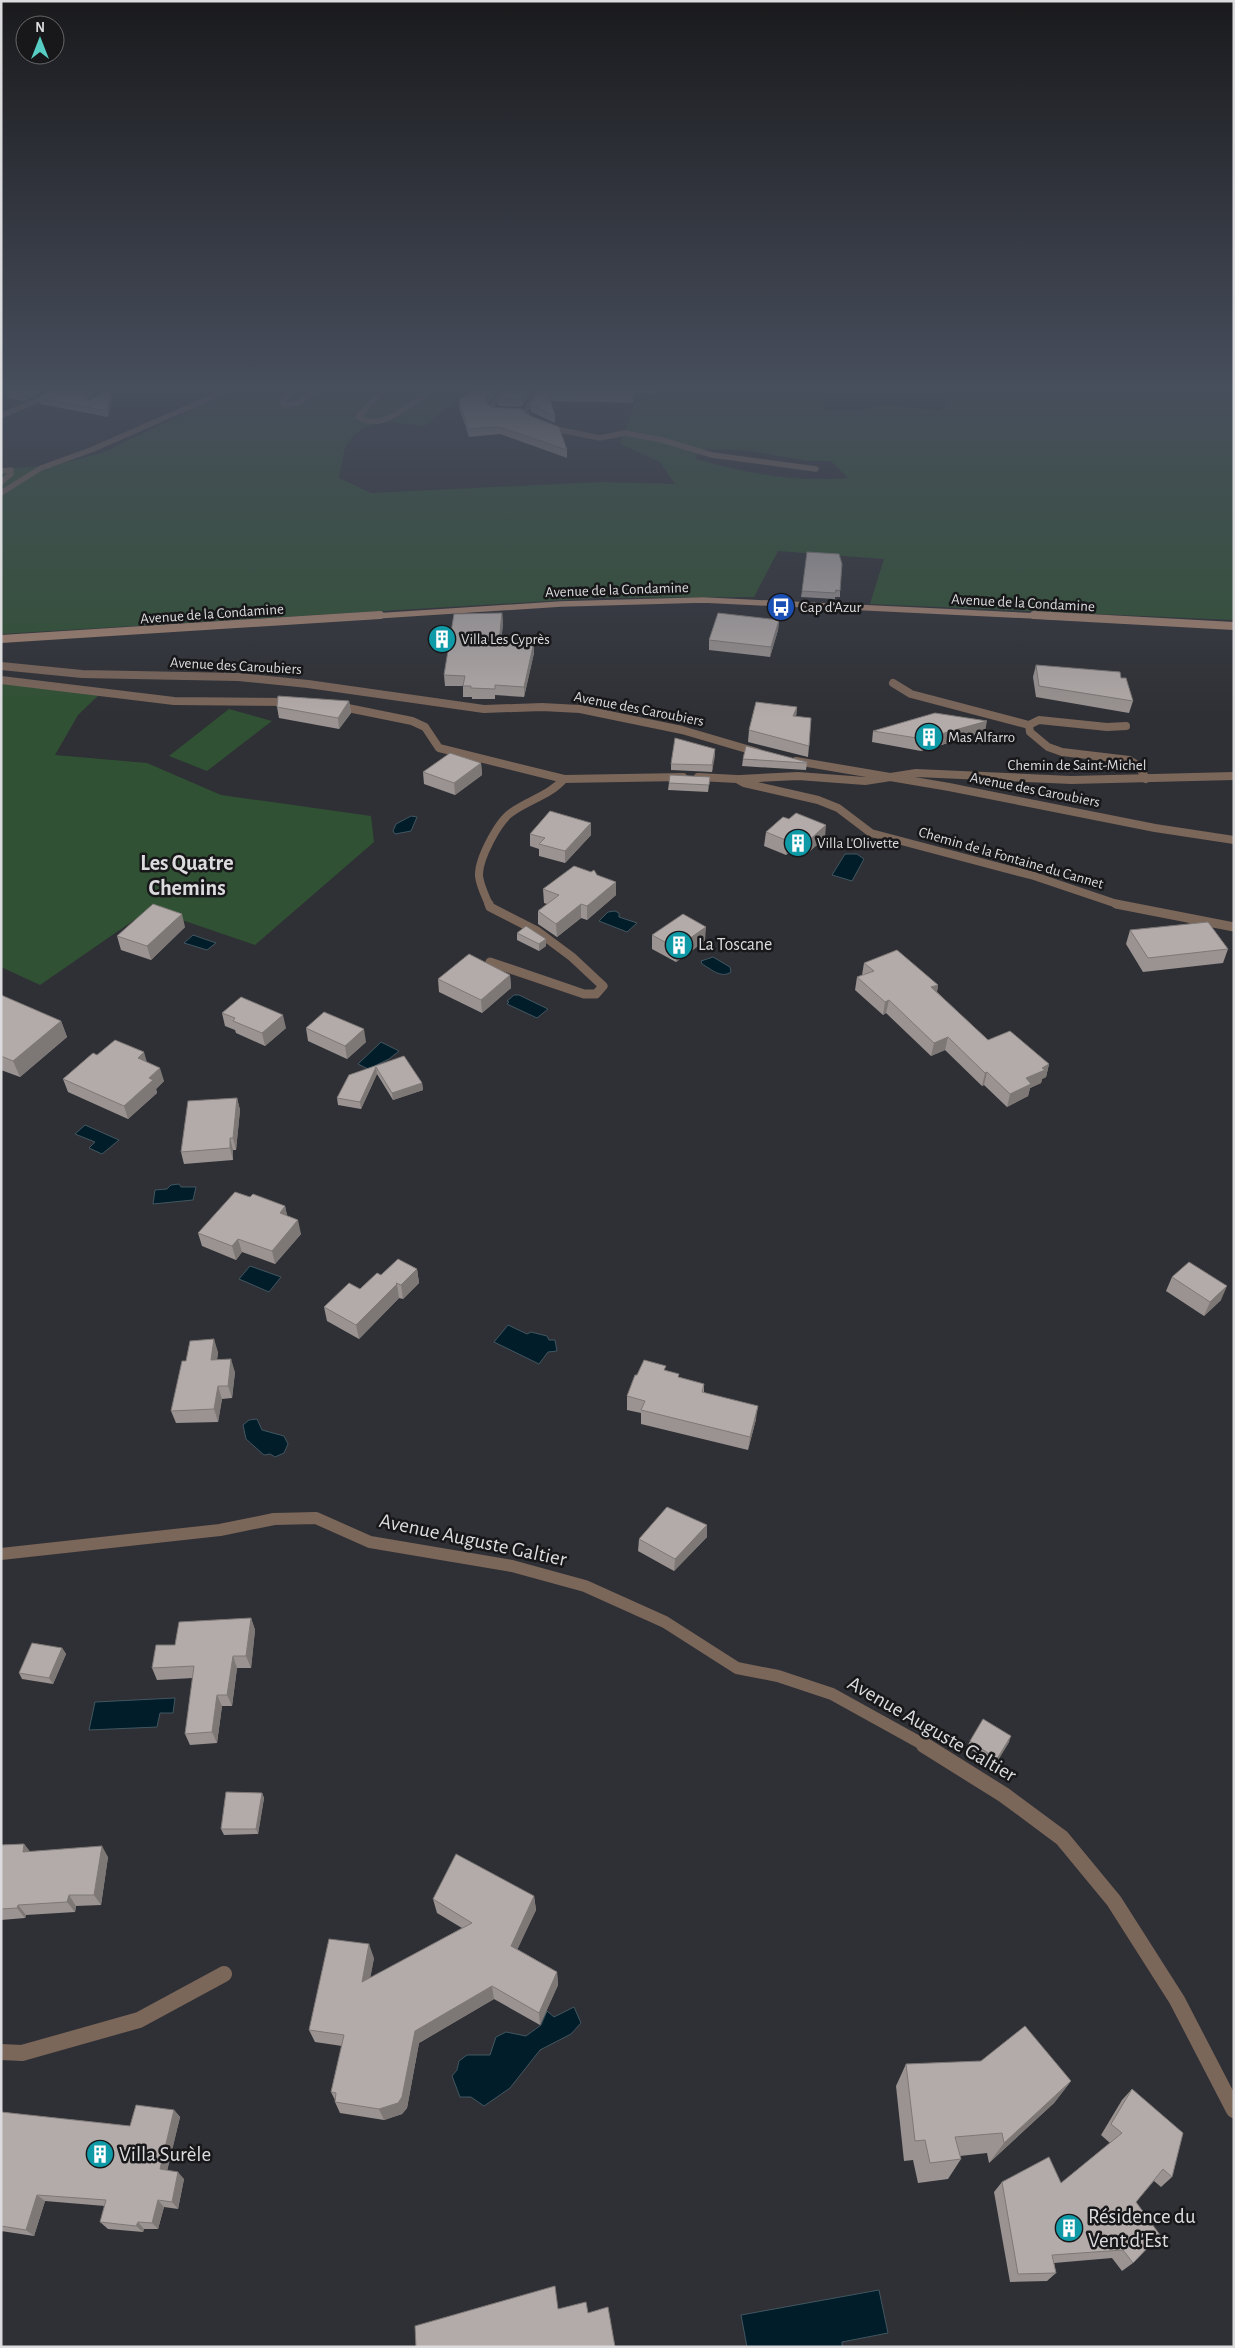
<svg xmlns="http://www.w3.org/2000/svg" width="1235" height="2348" viewBox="0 0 1235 2348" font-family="'Alegreya Sans',sans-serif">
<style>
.green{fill:#305133;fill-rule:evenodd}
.water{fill:#001d29;stroke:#425660}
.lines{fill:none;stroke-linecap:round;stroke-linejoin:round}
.service-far2{stroke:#7b665a;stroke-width:5.5}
.service-far1{stroke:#7b665a;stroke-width:8}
.service{stroke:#7b665a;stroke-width:9}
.minor-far4{stroke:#7b665a;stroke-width:5.5}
.minor-far3{stroke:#7b665a;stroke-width:8}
.minor-far2{stroke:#7b665a;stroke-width:9}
.minor-far1{stroke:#7b665a;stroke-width:12}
.minor{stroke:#7b665a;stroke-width:16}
.tertiary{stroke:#7b665a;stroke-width:8}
.secondary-far1{stroke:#a58471;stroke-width:5.5}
.secondary{stroke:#a58471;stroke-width:8}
.wall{fill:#9a9391}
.shaded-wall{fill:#7d7876}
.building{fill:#b3aba9;stroke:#7d7876}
.labels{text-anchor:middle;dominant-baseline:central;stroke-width:5;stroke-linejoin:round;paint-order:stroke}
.far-street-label{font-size:15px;fill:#dcdcdf;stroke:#18181a}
.far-poi-label{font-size:15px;fill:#dcdcdf;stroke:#18181a;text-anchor:start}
.poi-label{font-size:18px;fill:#dcdcdf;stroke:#18181a;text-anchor:start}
.near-street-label{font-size:21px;fill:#dcdcdf;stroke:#18181a}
.near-poi-label{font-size:21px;fill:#dcdcdf;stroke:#18181a;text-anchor:start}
.district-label{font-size:22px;font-weight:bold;fill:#dcdcdf;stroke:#18181a}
</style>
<rect width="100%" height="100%" fill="#2f3035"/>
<g class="green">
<path d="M232,390H467L425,426C398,423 369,416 349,441C343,449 341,468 339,478L371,493L601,482L675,484L660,462L620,444L636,401L686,390H817L827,395L823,409L854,411L883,405L941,410L948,401L933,390H1234V620L870,604L884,559L778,551L754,597L597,598L1,634V471L11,468L53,466L104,452ZM699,449L747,450L806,461H831L848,478C797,483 744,473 695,459Z"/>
<path d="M1,680L103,691L78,715L55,755L147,763L221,795L371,816L374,842L255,945L150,909L40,985L1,967Z"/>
<path d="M229,709L272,721L207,771L169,756Z"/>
</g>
<g class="water">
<path d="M411,816L417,817L411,831L395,834L393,831L396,824Z"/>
<path d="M845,854H857L864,859L852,881L832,875Z"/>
<path d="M615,911L619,913V917L637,923L627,932L599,921L608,912Z"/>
<path d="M193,935L216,943L207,950L184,943Z"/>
<path d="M713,957L730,967L731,972C721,979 711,969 702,964L701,961Z"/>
<path d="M514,995H519L548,1009L537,1018L507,1004L509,1002L507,1001Z"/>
<path d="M381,1042L399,1051L389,1059L368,1069L358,1064Z"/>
<path d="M85,1125L119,1140L102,1154L89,1148L95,1142L75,1134Z"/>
<path d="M179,1184L181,1187H196L193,1200L153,1204L155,1190L167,1189L171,1185Z"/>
<path d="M250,1266L281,1277L269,1292L239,1279Z"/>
<path d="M508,1325L527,1334L531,1332L547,1336L549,1340H555L557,1351L548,1352L539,1364L494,1342Z"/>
<path d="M257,1419L262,1430L284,1436L288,1444L284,1453L275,1457L270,1454L264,1455L246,1439L243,1425L249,1420Z"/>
<path d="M175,1698L173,1713H160L157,1727L89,1730L95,1702Z"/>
<path d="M574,2007L581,2023L571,2034L540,2050L510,2088L484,2106L471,2097H460L452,2076L457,2070L459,2061L467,2055H490L496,2037L506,2032L526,2036L541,2025L547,2011L554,2017Z"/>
<path d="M879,2290L888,2333L842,2342V2347H747L741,2315Z"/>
</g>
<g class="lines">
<g class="service-far2">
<path d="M536,393L525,412L530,418L560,430L600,438L625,433L662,440L712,455L816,469"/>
<path d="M502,412L493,410L491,407L504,390"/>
</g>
<g class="service-far1">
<path d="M893,683L911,694L1029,725"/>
<path d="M1126,726L1107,727L1039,720L1029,725L1030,732L1048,747L1062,752L1129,760L1139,766L1146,779"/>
<path d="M489,905C486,897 480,886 479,876C478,860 498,821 512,812C529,800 550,795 564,779"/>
</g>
<path class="service" d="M489,904L490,907L537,931L572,957L603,986L596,994H584L490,962"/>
<g class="minor-far4">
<path d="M293,390L282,402L284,405L299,403L316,390"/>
<path d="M383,390L358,417C384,433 411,401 434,390"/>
<path d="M531,390L536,393L545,390"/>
<path d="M1,416L40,399L54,390"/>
<path d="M1,471L11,470V474L1,482"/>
<path d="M1,493L41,468L91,450L228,390"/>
</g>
<g class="minor-far3">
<path d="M1,680L174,701L292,702"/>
<path d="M338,706L412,721L425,727L439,748L564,779L683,777"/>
<path d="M698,777L737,779L744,783L818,800L838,808L871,833L1034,876L1120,905"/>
<path d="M740,779L798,776L865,781L916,773L1071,780L1234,776"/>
</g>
<path class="minor-far2" d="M1116,904L1234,927"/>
<path class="minor-far1" d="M1,1554L220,1530L274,1519L316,1518L370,1542L512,1566L585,1586L665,1622L737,1668L778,1676L832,1694L926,1746"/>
<g class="minor">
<path d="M924,1745L1004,1795L1062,1838L1114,1901L1177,2000L1234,2110"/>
<path d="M1,2052L22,2053L139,2020L224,1974"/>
</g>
<g class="tertiary">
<path d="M1,666L82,674L238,677L308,684L484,709L542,707L580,709L682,730L757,752"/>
<path d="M796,761L949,787L1155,828L1234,840"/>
</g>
<path class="secondary-far1" d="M360,617L561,604L703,600L1057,617"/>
<g class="secondary">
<path d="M1034,615L1234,626"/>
<path d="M1,639L380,615"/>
</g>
</g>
<g class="wall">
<path d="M46,390L24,401L8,398L7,393Z"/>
<path d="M504,390H529L530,395L522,407L498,406V398Z"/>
<path d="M539,390H659L653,394L634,391L633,403L550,401L555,416V423L531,412L530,404Z"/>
<path d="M111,393L112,399L108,417L40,404L39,398L93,394L88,399L89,400Z"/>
<path d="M459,400L488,403L491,407L528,415L567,450V458L500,434L469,437L459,407Z"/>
<path d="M802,591H840V597H835V599L801,597Z"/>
<path d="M502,613L503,623L501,642L534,653L524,697L495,695V699H472V697H463V686H445L444,675Z"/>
<path d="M779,620L778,630L770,657L709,650V640Z"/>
<path d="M1036,665L1121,678L1133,701L1129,713L1036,697L1033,677Z"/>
<path d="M349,701L351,713L339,729L279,718L277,707Z"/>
<path d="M797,707L796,716L809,746L808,757L748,742L749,730Z"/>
<path d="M873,731L985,732L921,751L872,742Z"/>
<path d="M715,749L712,772L671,770V764Z"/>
<path d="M743,759L807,762L806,770L742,766Z"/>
<path d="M481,763L482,775L455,795L424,784L423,772Z"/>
<path d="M710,777L708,792L668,790L669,783Z"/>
<path d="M766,832L825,838L804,856L791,851L786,855L764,846Z"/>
<path d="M530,834L591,835L565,863L539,856V849L530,846Z"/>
<path d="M543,889L616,895L587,920L581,918L557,937L538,924V911L547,904L544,903Z"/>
<path d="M185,927L151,960L121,950L117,936Z"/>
<path d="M1130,930L1228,949L1223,963L1143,972L1126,944Z"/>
<path d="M517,933L546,946L539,951L517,940Z"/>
<path d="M652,935L705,941L676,962L652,949Z"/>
<path d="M864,963L938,985L937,992L988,1040L1049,1064L1046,1077L1042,1079L1041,1083L1030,1088L1028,1096L1007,1107L984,1085L982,1086L945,1050L931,1056L886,1013L883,1015L855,990L857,977L862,975Z"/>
<path d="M510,975L511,988L482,1013L439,992L438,979Z"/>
<path d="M1,995L61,1021L67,1037L20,1077L1,1070Z"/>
<path d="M222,1013L286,1028L265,1046L236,1033L235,1030L225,1026Z"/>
<path d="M306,1028L366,1042L347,1059L308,1041Z"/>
<path d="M97,1055L146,1062L164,1081L156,1089L157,1093L128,1119L68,1092L63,1079Z"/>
<path d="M404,1056L422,1083L423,1090L393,1100L377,1074L361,1109L338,1105L337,1098L349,1075Z"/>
<path d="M237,1098L240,1110L236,1150H233V1160L184,1164L181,1152Z"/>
<path d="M250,1197L285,1206L287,1216L301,1234L275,1264L242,1252L236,1260L202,1246L198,1233Z"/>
<path d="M417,1269L419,1283L403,1299L399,1298L359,1339L327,1321L324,1307L360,1289L381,1275Z"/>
<path d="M1172,1277L1221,1300L1204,1316L1166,1291Z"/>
<path d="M218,1352L217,1360L235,1372L232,1398L222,1399L218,1422L176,1423L171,1411L186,1361Z"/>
<path d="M665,1370L679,1377L704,1384V1393L756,1419L748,1450L641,1424V1413L627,1410V1396L637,1375Z"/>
<path d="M707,1537L674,1571L638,1551L639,1539Z"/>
<path d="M251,1618L255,1630L251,1668H237L232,1706H222L217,1743L190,1745L185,1734L193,1678L157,1680L152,1668L175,1645Z"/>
<path d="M62,1648L66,1654L53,1684L22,1679L19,1673Z"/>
<path d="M970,1741L1009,1742L995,1765L967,1747Z"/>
<path d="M262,1793L264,1798L258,1834L224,1835L221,1829Z"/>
<path d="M24,1844L30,1852L108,1857L101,1905L76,1906L75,1912L26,1915L25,1918L1,1920V1845Z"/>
<path d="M534,1896L536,1910L517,1949L557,1972L558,1985L540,2025L494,1999L419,2043L407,2108L402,2114L384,2120L340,2113L335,2102V2100L331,2092L342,2046L315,2042L309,2030L374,1958L370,1978L462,1928L437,1913L433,1899Z"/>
<path d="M906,2064L1071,2081L1054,2103L989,2163L987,2153L960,2156L961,2159L948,2179L918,2183L913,2160L904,2161L896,2086Z"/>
<path d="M1132,2089L1172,2177L1161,2187L1154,2181L1136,2202L1133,2263L1122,2271L1112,2258L1054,2263L1056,2273L1047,2281L1010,2282L994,2192L1002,2182L1061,2183L1110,2143L1101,2135L1122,2100Z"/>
<path d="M174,2110L180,2117L167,2170L184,2179L178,2209L164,2207L158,2229H144L143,2232L108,2229L100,2222L105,2206L45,2201L34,2236L1,2231V2112L130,2126Z"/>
</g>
<g class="shaded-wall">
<path d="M33,390H46L24,401L22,395Z"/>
<path d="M91,390H92L93,394L86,401L85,395Z"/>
<path d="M493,390H500L487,404L486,402L487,397Z"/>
<path d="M528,390H529L530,395L522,407V400Z"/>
<path d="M653,390H659L653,394Z"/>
<path d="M111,393L112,399L108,417L107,411Z"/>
<path d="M502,613L503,623L500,652L499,642Z"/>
<path d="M779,620L778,630L770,657L771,647Z"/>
<path d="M534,642V653L524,697V687Z"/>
<path d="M349,701L351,713L339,729L338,718Z"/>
<path d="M797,707L796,718L793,716Z"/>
<path d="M987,721L985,732L921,751L923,739Z"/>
<path d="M715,749V756L712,772V765Z"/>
<path d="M481,763L482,775L455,795L454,783Z"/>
<path d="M591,823V835L565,863V851Z"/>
<path d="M826,825L825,838L804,856L806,843Z"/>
<path d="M792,838L791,851L786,855L788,841Z"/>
<path d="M616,882V895L587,920V906Z"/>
<path d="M581,904V918L557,937L556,924Z"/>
<path d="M182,914L185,927L151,960L147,946Z"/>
<path d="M706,927L705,941L676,962V948Z"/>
<path d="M546,939V946L539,951V944Z"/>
<path d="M510,975L511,988L482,1013L481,1000Z"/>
<path d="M938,985L936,997L931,987Z"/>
<path d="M889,1000L886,1013L883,1015L885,1002Z"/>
<path d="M283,1015L286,1028L265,1046L262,1033Z"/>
<path d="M61,1021L67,1037L20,1077L13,1061Z"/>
<path d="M364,1029L366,1042L347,1059L345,1046Z"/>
<path d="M948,1037L945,1050L931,1056L934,1043Z"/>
<path d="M144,1052L148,1066L138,1058Z"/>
<path d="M1049,1064L1046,1077L1042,1079L1041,1083L1030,1088L1028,1096L1007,1107L1010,1094L1026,1078Z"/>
<path d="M376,1067L377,1074L361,1109L360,1102Z"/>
<path d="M160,1068L164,1081L156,1089L157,1093L128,1119L124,1106L149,1078Z"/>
<path d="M987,1072L984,1085L982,1086L985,1073Z"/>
<path d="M422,1083L423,1090L393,1100L392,1093Z"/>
<path d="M237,1098L240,1110L236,1150L233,1138Z"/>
<path d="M230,1138L233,1150V1160L230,1148Z"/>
<path d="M285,1206L288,1219L280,1213Z"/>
<path d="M298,1220L301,1234L275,1264L272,1251Z"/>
<path d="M238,1239L242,1252L236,1260L232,1246Z"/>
<path d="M417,1269L419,1283L403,1299L401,1285Z"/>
<path d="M397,1284L399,1298L359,1339L356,1325Z"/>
<path d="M1227,1286L1221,1300L1204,1316L1210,1302Z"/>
<path d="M214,1339L218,1352L215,1373L211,1360Z"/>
<path d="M231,1359L235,1372L232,1398L228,1386Z"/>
<path d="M218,1386L222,1399L218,1422L214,1409Z"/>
<path d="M758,1406L756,1419L748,1450L750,1437Z"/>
<path d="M707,1525V1537L674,1571L675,1559Z"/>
<path d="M251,1618L255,1630L251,1668L246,1656Z"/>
<path d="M62,1648L66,1654L53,1684L49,1678Z"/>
<path d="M233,1656L237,1668L232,1706L227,1695Z"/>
<path d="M217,1695L222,1706L217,1743L212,1732Z"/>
<path d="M1011,1736L1009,1742L995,1765L997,1759Z"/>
<path d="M262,1793L264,1798L258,1834L256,1829Z"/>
<path d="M24,1844L32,1854L23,1852Z"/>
<path d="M102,1846L108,1857L101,1905L94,1895Z"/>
<path d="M69,1895L76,1906L75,1912L67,1902Z"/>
<path d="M534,1896L536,1910L513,1959L511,1946Z"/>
<path d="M18,1905L26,1915L25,1918L17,1908Z"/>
<path d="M369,1944L374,1958L367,1995L362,1982Z"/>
<path d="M557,1972L558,1985L540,2025L539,2013Z"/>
<path d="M492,1986L494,1999L419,2043L407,2108L402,2114L384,2120L379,2109L415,2031Z"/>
<path d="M1071,2081L1054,2103L989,2163L1004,2143Z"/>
<path d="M174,2110L180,2117L166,2176L160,2169Z"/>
<path d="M178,2172L184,2179L178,2209L172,2202Z"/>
<path d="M37,2195L45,2201L34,2236L26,2230Z"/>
<path d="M158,2200L164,2207L158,2229L152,2223Z"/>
<path d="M138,2222L144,2229L143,2232L136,2226Z"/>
</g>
<g class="building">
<path d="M13,390H33L22,395L7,393Z"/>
<path d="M52,390H91L85,395L89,400L105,392L111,393L107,411L39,398Z"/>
<path d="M473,390H493L487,397L486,402L491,407L522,409L528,415L559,427L567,450L499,427L468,429L459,400Z"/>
<path d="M504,390H528L522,400L498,398Z"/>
<path d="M539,390H634L633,396L548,393L555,416L530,404Z"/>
<path d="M807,552L839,554L842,564L840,591L836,590L835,593L802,591Z"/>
<path d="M502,613L499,642H534L524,687L495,685V689L471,688V686H463L465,676L444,675L454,614Z"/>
<path d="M718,613L779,620L771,647L709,640Z"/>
<path d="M1036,665L1120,672L1121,678H1126L1133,701L1039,686Z"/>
<path d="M278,696L349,701L338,718L277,707Z"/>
<path d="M756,702L797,707L793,716L811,718L809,746L749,730Z"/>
<path d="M935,713L987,721L923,739L873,731Z"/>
<path d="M675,738L715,749L712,765L671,764Z"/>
<path d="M746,746L807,762V763L743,759Z"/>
<path d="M450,753L481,763L454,783L423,772Z"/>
<path d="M670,775L710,777L709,785L669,783Z"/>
<path d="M550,811L591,823L565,851L539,844L545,838L530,834Z"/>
<path d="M796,813L826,825L806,843L792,838L788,841L766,832L783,817L789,819Z"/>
<path d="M574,866L591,872L594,870L597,875L616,882L587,906L581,904L556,924L538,911L559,895L543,889Z"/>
<path d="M153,904L182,914L147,946L117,936Z"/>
<path d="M683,914L706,927L676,948L652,935Z"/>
<path d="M1208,922L1228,949L1148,958L1130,930Z"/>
<path d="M526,926L546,939L539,944L517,933Z"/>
<path d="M897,950L938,985L931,987L988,1040L1010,1031L1049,1064L1042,1068L1045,1070L1026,1078L1031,1084L1010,1094L987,1072L985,1073L948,1037L934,1043L889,1000L885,1002L857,977L874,971L864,963Z"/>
<path d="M469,954L510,975L481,1000L438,979Z"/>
<path d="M1,995L61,1021L13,1061L1,1056Z"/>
<path d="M241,997L283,1015L262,1033L233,1021L235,1018L222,1013Z"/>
<path d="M324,1012L364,1029L345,1046L306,1028Z"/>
<path d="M115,1040L144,1052L138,1058L160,1068L149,1078L153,1080L124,1106L63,1079L93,1053L97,1055Z"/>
<path d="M404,1056L422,1083L392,1093L376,1067L360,1102L337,1098L349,1075Z"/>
<path d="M237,1098L233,1138H230V1148L181,1152L188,1101Z"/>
<path d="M235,1192L250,1197L253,1194L285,1206L280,1213L298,1220L272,1251L238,1239L232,1246L198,1233Z"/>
<path d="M398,1259L417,1269L401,1285L396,1283L397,1284L356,1325L324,1307L349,1283L360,1289L377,1273L381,1275Z"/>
<path d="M1189,1262L1227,1286L1210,1302L1172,1277Z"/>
<path d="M214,1339L211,1360L231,1359L228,1386H218L214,1409L171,1411L182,1361H186L190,1341Z"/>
<path d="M644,1360L666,1366L664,1370L679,1374L678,1377L704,1384L702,1392L758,1406L750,1437L641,1410L645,1401L627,1396L635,1375H637Z"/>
<path d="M667,1507L707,1525L675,1559L639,1539Z"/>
<path d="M251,1618L246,1656H233L227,1695H217L212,1732L185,1734L194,1666L152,1668L156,1645H175L179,1622Z"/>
<path d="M32,1643L62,1648L49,1678L19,1673Z"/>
<path d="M983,1719L1011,1736L997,1759L970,1741Z"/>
<path d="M226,1792L262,1793L256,1829H221Z"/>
<path d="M24,1844L23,1852L102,1846L94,1895H69L67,1902L18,1905L17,1908L1,1909V1845Z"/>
<path d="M456,1854L534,1896L511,1946L557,1972L539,2013L492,1986L415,2031L402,2097L398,2103L379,2109L335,2102L336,2093L331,2092L344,2035L309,2030L329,1939L369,1944L362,1982L472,1923L433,1899Z"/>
<path d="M1025,2026L1071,2081L1004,2143L1002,2133L955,2137L961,2159L930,2163L925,2140L915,2141L906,2064L981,2061Z"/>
<path d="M1132,2089L1183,2133L1172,2177L1163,2169L1136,2202L1160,2235L1133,2263L1123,2250L1052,2255L1056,2273L1018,2274L1002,2182L1049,2157L1061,2183L1122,2133L1111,2124Z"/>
<path d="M136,2105L174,2110L160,2169L178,2172L172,2202L158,2200L152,2223L138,2222L136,2226L100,2222L106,2200L37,2195L26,2230L1,2226V2112L130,2126Z"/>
<path d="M555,2286L558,2309L586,2302L588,2313L608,2307L615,2347H416L415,2326Z"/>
</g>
<linearGradient id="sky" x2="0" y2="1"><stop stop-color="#1a1a1d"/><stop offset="0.54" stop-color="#474e5c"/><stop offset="1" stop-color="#474e5c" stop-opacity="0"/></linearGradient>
<rect width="1235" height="718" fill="url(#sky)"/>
<defs>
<g id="bus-disc" transform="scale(1.4375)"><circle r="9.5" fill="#1a4fb4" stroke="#18181a"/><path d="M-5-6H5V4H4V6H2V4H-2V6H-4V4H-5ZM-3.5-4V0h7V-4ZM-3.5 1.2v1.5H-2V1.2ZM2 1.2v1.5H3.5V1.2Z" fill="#fff"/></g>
<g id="building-disc" transform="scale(1.4375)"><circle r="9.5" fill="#0f9aa8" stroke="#18181a"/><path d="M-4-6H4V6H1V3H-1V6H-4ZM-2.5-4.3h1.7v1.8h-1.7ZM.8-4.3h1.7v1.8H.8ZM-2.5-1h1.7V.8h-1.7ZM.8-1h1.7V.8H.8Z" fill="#fff"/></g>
</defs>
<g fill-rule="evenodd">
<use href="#bus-disc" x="781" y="607"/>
<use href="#building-disc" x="442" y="639"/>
<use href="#building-disc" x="929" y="737"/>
<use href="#building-disc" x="798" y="843"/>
<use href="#building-disc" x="679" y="945"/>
<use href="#building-disc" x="100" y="2154"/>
<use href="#building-disc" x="1069" y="2228"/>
</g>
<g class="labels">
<g class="far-street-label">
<text transform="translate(617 590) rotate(-2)">Avenue de la Condamine</text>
<text transform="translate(1023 603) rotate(3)">Avenue de la Condamine</text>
<text transform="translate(212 614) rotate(-4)">Avenue de la Condamine</text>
<text transform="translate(236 666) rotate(3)">Avenue des Caroubiers</text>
<text transform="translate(639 709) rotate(11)">Avenue des Caroubiers</text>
<text x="1077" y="765">Chemin de Saint-Michel</text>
<text transform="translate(1035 790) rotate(11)">Avenue des Caroubiers</text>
<text transform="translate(1011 858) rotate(16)">Chemin de la Fontaine du Cannet</text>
</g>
<g class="far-poi-label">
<text x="800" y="607">Cap d’Azur</text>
<text x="461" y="639">Villa Les Cyprès</text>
<text x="948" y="737">Mas Alfarro</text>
<text x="817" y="843">Villa L'Olivette</text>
</g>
<g class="poi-label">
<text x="698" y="945">La Toscane</text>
</g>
<g class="near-street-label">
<text transform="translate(473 1540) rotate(12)">Avenue Auguste Galtier</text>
<text transform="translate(932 1729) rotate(30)">Avenue Auguste Galtier</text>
</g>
<g class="near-poi-label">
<text x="119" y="2154">Villa Surèle</text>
<text x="1088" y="2216">Résidence du<tspan x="1088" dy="24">Vent d'Est</tspan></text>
</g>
<g class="district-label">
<text x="187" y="863">Les Quatre<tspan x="187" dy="25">Chemins</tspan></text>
</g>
</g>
<rect width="1235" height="2348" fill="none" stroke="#dcdcdf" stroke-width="5"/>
<g transform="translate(40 40)"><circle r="24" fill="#18181a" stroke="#666669"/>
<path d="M0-4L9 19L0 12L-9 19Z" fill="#56cec3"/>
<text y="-8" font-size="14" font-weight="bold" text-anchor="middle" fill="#dcdcdf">N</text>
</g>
</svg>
